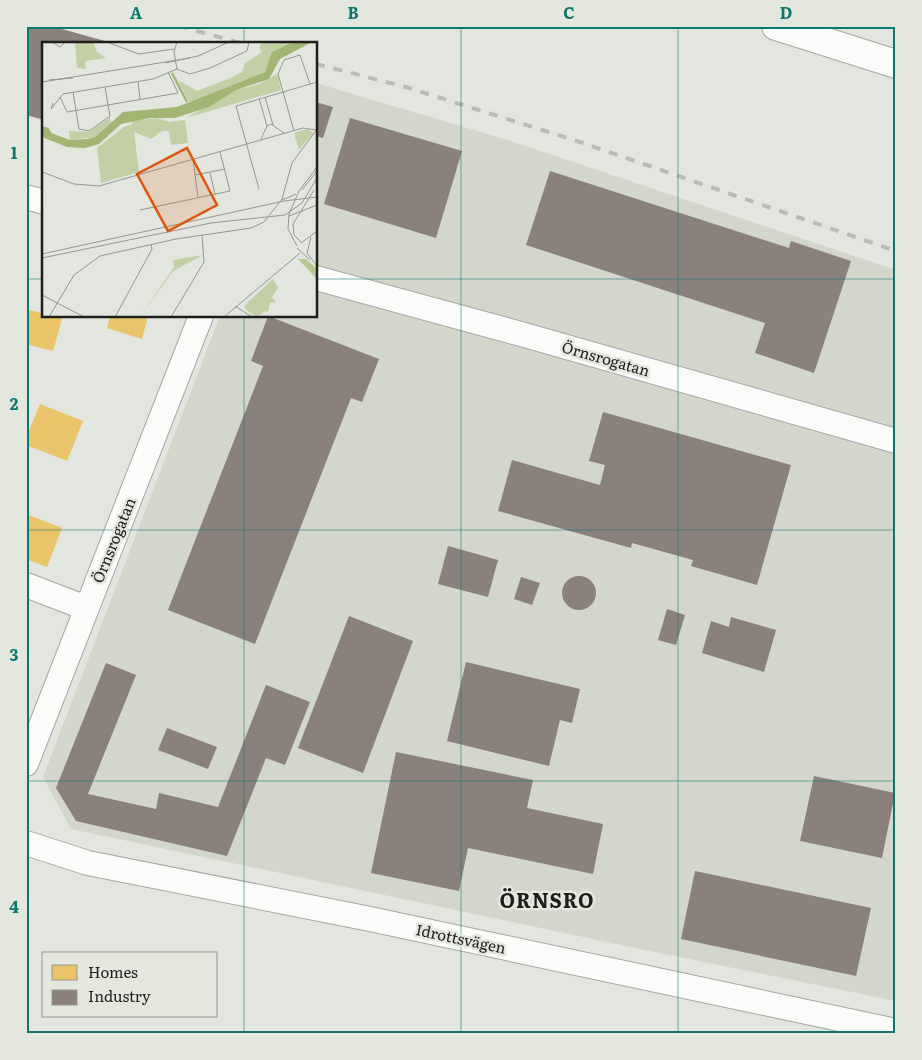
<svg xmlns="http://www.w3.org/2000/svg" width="922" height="1060" viewBox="0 0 922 1060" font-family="Literata,serif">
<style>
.built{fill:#d2d6cb}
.homes{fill:#e9c46a}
.industry{fill:#8a817c}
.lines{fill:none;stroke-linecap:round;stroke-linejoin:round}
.minor-casing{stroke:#a6a7a4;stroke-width:26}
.primary-casing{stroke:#a6a7a4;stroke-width:30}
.minor{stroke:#fbfbfa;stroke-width:24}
.primary{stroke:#fbfbfa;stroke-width:28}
.rail{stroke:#b9bab9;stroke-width:4;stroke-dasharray:9 9;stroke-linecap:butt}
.grid{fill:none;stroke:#0f766e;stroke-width:1;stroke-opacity:0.55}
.labels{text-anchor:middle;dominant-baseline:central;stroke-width:5;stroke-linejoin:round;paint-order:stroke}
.street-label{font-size:15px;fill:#1e1f1c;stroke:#e4e7dd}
.district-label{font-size:20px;font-weight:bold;letter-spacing:1px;fill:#1e1f1c;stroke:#e4e7dd}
.inset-river{fill:none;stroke:#a3b572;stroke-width:2.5}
.inset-road{fill:none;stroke:#949691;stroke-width:1}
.view{fill:#de560d;fill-opacity:0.15;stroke:#de560d;stroke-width:2.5}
.inset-edge{fill:none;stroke:#1e1f1c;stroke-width:2.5}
.neatline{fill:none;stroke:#0f766e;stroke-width:2}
.grid-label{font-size:16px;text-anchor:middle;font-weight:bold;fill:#0f766e}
</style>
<rect width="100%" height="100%" fill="#e3e5df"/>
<path class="built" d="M316,83L504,139L896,270V1001L645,950L71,829L43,777L220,316H316Z"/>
<g class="homes">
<path d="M27,309L44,314V316H53L62,319L53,351L26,344Z"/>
<path d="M110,316H148L142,339L107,328Z"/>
<path d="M40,404L83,421L67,461L26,445V438Z"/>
<path d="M26,514L62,528L47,567L26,559Z"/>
</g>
<g class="industry">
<path d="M26,26H51L112,43L44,44V120L26,115Z"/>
<path d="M316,102L333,107L323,138L316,136Z"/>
<path d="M350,118L462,151L436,238L324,204Z"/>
<path d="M550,171L789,248L791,241L851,261L814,373L755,353L765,323L526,245Z"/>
<path d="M268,316L379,359L362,402L351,398L255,644L168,610L263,366L251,361Z"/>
<path d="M603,412L791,465L757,585L691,566L693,560L632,543L631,548L498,511L512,460L600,485L605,465L589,461Z"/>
<path d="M448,546L498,560L488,597L438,584Z"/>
<circle cx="579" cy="593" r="17"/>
<path d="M521,577L540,583L532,605L514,599Z"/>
<path d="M667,609L685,615L676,645L658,640Z"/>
<path d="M349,616L413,641L363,773L298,748Z"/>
<path d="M731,617L776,630L764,672L702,653L711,621L729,627Z"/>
<path d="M466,662L580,689L572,723L560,720L549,766L447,741Z"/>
<path d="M106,663L136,675L88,794L156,809L159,793L218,807L266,685L310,702L285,765L266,758L227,856L76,821L56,788Z"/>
<path d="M167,728L217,747L208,769L158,750Z"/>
<path d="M396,752L533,780L527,808L603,824L593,874L468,848L459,891L371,873Z"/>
<path d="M814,776L895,793L882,858L800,841Z"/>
<path d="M695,871L871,908L856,976L681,939Z"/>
</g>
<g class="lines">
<g class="minor-casing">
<g id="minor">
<path d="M26,197L44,202"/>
<path d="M316,278L521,334L896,441"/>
<path d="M26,585L86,608"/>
<path d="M26,764L201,316"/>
<path d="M26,843L88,863L370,919L896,1031"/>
</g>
</g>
<g class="primary-casing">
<path id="primary" d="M776,26L896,64"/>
</g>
<use href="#minor" class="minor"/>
<use href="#primary" class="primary"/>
<g class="rail">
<path d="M179,26L244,44"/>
<path d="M316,64L406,87L577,141L896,251"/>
</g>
</g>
<path class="grid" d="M244,26V44M461,26V1034M678,26V1034M26,279H44M316,279H896M244,316V1034M26,530H896M26,781H896"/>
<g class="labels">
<g class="street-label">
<text transform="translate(606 358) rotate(16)">Örnsrogatan</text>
<text transform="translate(113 540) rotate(-68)">Örnsrogatan</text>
<text transform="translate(461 938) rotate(12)">Idrottsvägen</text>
</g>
<g class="district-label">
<text x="547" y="899">ÖRNSRO</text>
</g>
</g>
<g transform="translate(42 42)">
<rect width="275" height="275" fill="#e3e5df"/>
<path d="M33,0H51L55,10L64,16L43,19L44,27L35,26ZM220,0L250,1L230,10L223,30L147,60L136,38L155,49L186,37L200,30L203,21L220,10L217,6ZM235,32L239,48L144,76L194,48L217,42ZM68,75L69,80L53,95L28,98L27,89L47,90ZM115,76L127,80L143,78L146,101L129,103L127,89H120L109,97L92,90L97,130L59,141L55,106L82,85L90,82V79ZM266,87L271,91L257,108L252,91ZM161,213L131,229L98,275L132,225L131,218ZM231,237L236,246L230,255L234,260L228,261L226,270L223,269L215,275L203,267V263Z" fill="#c3cfa5"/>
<path d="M256,217H264L275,227V237Z" fill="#b9c791"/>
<path d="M251,0H270L238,17L227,37L194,48L167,65L133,76H108L79,82L57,102L43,106L25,105L0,95V84L7,86L9,91L28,98L45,97L53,95L81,70L135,65L223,30L230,10Z" fill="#a3b572"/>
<path class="inset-river" d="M130,31L145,60"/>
<path class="inset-road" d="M10,0L18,5L23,0M65,0L97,12L132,7M123,21L156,14L187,0M135,27L148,32L168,26L205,9L207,0M135,27L132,10L135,0M7,38L31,36M96,39L98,58M0,40L148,16M31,50L37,87L47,89L68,74L63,45M18,55L25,70L136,51L126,30M223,55L231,83M217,56L225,84L219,97M11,61L9,67L21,52L111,37L135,27M225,84L229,82L242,91M252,89L236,32L242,18L258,13L268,42M151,118L156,155M0,130L32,142L57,144L261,86L274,88M168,131L173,152M153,133L183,127M217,147L194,64L275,40M260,148L274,130M240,158L254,152M98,168L188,149L178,110M247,174L275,163M269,195L265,211L275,224M259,201L275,189M260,201L252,193L251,182L272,148M255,204L246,187L247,172L257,149L275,125M255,206L268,218M0,212L242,159L275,155M0,216L169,181L243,173L260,161L275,136M0,253L42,275M193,264L210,275M7,275L32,233L58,214L134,197L209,186L222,180L240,157L250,121L275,87M73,275L110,207L109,202M129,275L162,220L160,193M182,275L258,211"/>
<path class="view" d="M145,106L175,163L126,189L95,132Z"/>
<rect width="275" height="275" class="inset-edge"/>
</g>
<rect width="922" height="1060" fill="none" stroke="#e4e7dd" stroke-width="55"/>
<rect x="42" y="952" width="175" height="65" fill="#e4e7dd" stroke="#959790"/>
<rect x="52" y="965" width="25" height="15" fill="#e9c46a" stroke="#959790"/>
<text x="88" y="978" font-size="15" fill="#1e1f1c">Homes</text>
<rect x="52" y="990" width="25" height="15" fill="#8a817c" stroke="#959790"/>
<text x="88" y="1002" font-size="15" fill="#1e1f1c">Industry</text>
<rect x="28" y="28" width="866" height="1004" class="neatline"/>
<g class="grid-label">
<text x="136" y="19">A</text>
<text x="353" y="19">B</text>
<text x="569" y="19">C</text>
<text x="786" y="19">D</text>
<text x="14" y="159">1</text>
<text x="14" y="410">2</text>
<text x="14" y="661">3</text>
<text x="14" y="913">4</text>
</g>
</svg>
